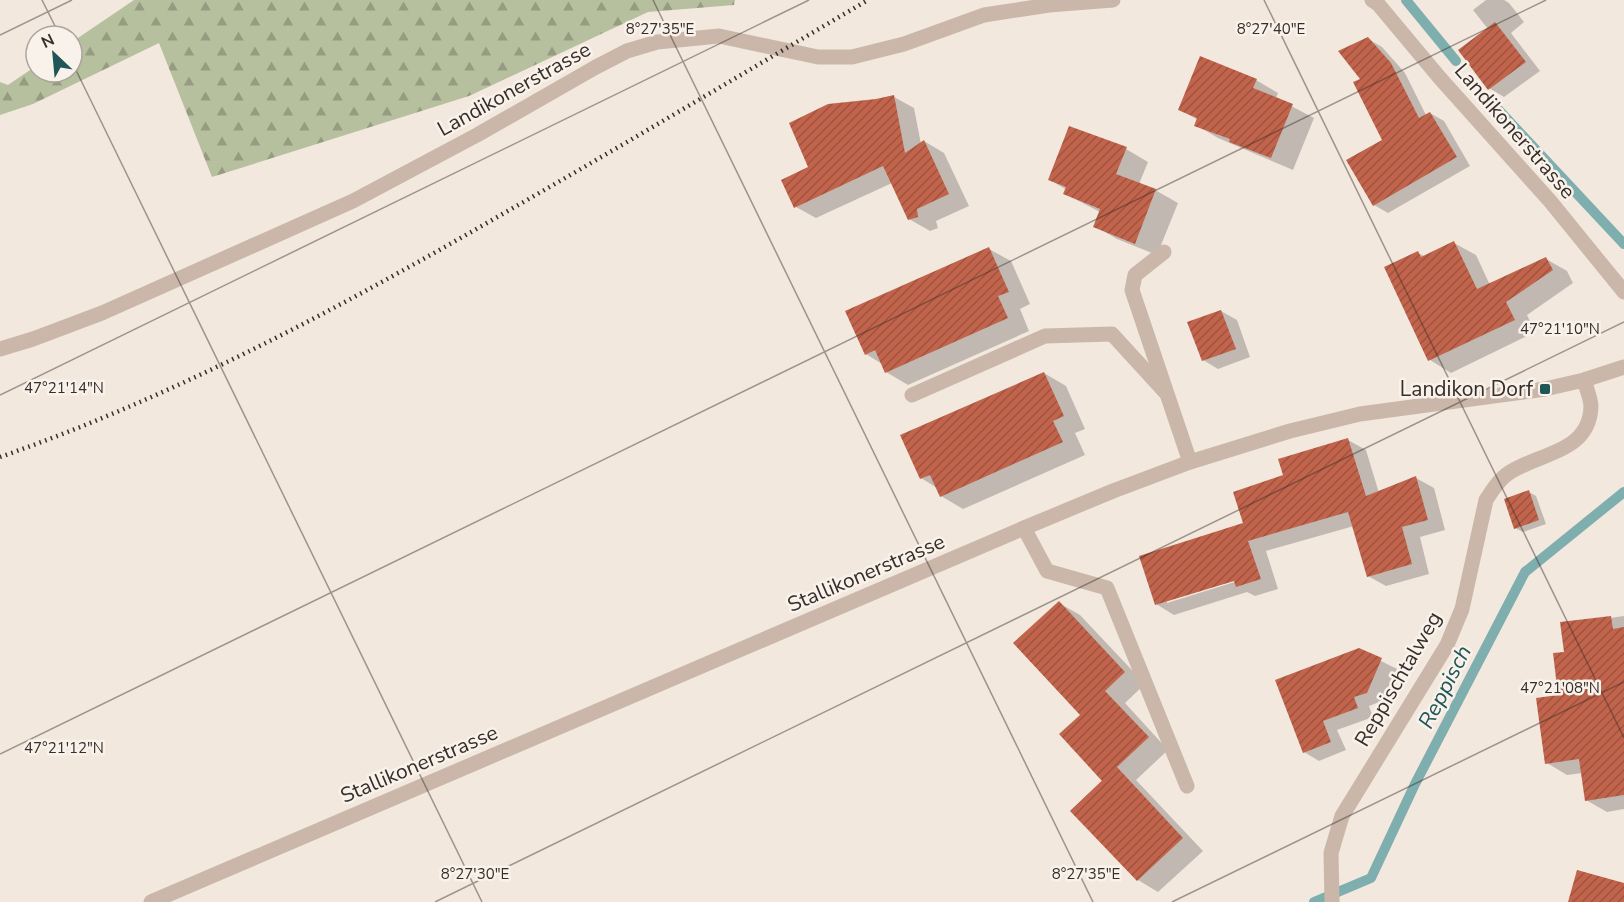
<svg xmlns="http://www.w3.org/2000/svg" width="1624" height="902" viewBox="0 0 1624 902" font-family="'Nunito Sans',sans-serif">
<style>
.forest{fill:url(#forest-firs)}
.shadow{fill:#0003;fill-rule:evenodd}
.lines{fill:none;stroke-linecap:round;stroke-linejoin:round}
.stream{stroke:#7eaeae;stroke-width:10}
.building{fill:url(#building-hatch)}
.service{stroke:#cab7aa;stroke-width:15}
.tertiary{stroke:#cab7aa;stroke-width:15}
.rail{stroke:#372d29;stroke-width:4.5;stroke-dasharray:1.5 4.5;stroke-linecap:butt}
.ticks{fill:none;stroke:#372d29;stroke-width:1.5;stroke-opacity:0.45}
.poi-dot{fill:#205658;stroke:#f9f2eb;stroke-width:2}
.labels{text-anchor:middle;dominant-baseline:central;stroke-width:5;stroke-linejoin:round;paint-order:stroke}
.street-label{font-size:21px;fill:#372d29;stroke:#f9f2eb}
.poi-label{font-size:21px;fill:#372d29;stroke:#f9f2eb;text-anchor:end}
.water-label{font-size:22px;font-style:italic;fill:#205658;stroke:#f9f2eb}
.ticks-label{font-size:15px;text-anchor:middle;fill:#372d29;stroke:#f9f2eb;stroke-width:5;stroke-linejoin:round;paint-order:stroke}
</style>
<defs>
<pattern id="forest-firs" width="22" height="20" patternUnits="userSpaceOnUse" patternTransform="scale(1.5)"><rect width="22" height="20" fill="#b7c09e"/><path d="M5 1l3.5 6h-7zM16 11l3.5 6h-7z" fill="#969c81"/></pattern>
<pattern id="building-hatch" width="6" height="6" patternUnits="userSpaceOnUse" patternTransform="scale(1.5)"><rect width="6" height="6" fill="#c2644c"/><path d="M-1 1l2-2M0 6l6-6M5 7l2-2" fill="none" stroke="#9e533f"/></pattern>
</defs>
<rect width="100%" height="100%" fill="#f2e8de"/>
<path class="forest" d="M134,0H735L734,5L648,12L469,96L212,177L159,43L33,104L0,115V82L8,85L36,66V72H72V42Z"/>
<g class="shadow">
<path d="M1486,0H1504L1509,3L1524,22L1511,33L1540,71L1504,97L1489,88L1488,29L1473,10Z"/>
<path d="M1368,39L1382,47L1405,73L1426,115L1430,113L1444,121L1470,166L1388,213L1374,205L1384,140L1363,79Z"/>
<path d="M1256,80L1278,93L1276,98L1314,118L1293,170L1218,138L1196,125L1198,120L1180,110Z"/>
<path d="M894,97L914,108L921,144L924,141L944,153L969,206L936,221L938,228L930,231L909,219L892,183L816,218L796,207L810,168Z"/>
<path d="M1126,149L1148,162L1139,184L1155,190L1178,203L1157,255L1117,239L1095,226L1100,212L1065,194L1067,190L1050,180Z"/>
<path d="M1454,243L1476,255L1490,285L1546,259L1567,271L1573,283L1527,315L1535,332L1451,373L1430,360L1386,268L1418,253L1426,257Z"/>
<path d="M989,249L1011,261L1030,304L1020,309L1029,331L908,385L886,372L882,364L866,354Z"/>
<path d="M1221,311L1237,320L1250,357L1218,369L1203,360Z"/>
<path d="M1044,373L1066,386L1085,429L1075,433L1085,455L963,509L941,496L937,488L921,478Z"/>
<path d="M1348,440L1366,450L1379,493L1416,478L1434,488L1445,530L1420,537L1429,574L1386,586L1368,576L1354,526L1266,551L1278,589L1255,596L1247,592L1174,615L1156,604L1244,524L1285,476ZM1240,577L1241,580L1167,603V600Z"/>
<path d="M1529,492L1536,496L1546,524L1523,532L1515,528Z"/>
<path d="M1059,603L1080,615L1145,684L1125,703L1168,750L1136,780L1203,851L1158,892L1138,880L1082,715Z"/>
<path d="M1624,616V809L1607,812L1586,800L1583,773L1567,775L1547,763L1566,653L1562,625Z"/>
<path d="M1359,650L1397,669L1382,701L1369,706L1373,717L1337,730L1346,750L1319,761L1304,752Z"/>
</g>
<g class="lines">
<g class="stream">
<path d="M1406,0L1456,61"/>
<path d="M1493,104L1624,244"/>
<path d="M1314,902L1371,878L1415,784L1525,572L1624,492"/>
</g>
</g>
<g class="building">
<path d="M1495,22L1526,62L1488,90L1458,50Z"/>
<path d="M1368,37L1391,63L1419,118L1430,112L1457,157L1373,206L1346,160L1382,140L1353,82L1360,79L1338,51Z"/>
<path d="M1200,56L1257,79L1253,88L1293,104L1271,158L1229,142L1230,139L1194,126L1197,118L1178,110Z"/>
<path d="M894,95L905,153L924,140L949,194L917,209L918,217L908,220L883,166L794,208L781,180L808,167L789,123L828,104L876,99Z"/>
<path d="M1069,126L1127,147L1116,174L1156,189L1135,244L1093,227L1100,209L1063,194L1066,187L1048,180Z"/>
<path d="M1454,241L1477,289L1546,257L1553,270L1506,302L1515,320L1428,361L1384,267L1418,251L1421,257Z"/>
<path d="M989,247L1009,292L998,296L1008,318L885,373L875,350L865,355L845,311Z"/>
<path d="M1221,310L1236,349L1202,361L1187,322Z"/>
<path d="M1044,372L1064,416L1053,421L1063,442L940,497L930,475L920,479L900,435Z"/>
<path d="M1348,438L1366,496L1416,476L1428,520L1402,527L1412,564L1367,577L1348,512L1248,541L1261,579L1236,587L1234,581L1155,605L1139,556L1243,523L1233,492L1283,475L1278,459Z"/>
<path d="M1529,490L1539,520L1514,529L1504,499Z"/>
<path d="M1059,601L1125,672L1105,691L1149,737L1117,767L1183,838L1137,881L1070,811L1112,771L1102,781L1059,734L1080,715L1013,643Z"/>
<path d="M1611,616L1613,629L1624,627V795L1585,801L1579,759L1545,764L1536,698L1558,695L1553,653L1564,652L1560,622Z"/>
<path d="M1359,648L1382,658L1367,693L1354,697L1358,708L1323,721L1331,742L1303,753L1275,680Z"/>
<path d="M1577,870L1624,883V902H1568Z"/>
</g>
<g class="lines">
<g class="service">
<path d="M1164,252L1135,275L1132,290L1190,462"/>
<path d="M912,395L1045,336L1112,334L1166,393"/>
<path d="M1024,528L1047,571L1107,588L1187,786"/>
<path d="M1332,902L1331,853L1342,816L1447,645L1462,609L1486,500C1492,491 1497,482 1506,475C1534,453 1589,455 1591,407C1591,398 1586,388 1584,380"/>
</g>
<g class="tertiary">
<path d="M1372,0L1378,4L1439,77L1550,201L1624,292"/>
<path d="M0,349L33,339L102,313L353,201L477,135L596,67L627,51L657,42L719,36L818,57H852L904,44L984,15L1049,5L1113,0"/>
<path d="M151,902L1024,528L1113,491L1190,462L1290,431L1360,414L1545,389L1584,380L1624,367"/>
</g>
<path class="rail" d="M0,457C178,395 343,306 506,212C627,143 747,71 868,0"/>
</g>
<path class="ticks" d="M42,0L60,36M653,0L1093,902M1264,0L1624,738M0,35L72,0M72,62L482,902M0,395L809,0M0,754L1546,0M435,902L1624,322M1172,902L1624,682"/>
<rect class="poi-dot" x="1539" y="383" width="12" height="12" rx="3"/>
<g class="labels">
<g class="street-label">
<text transform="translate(514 89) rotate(-29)">Landikonerstrasse</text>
<text transform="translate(1515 131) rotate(49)">Landikonerstrasse</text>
<text transform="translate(866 573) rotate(-23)">Stallikonerstrasse</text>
<text transform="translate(1398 679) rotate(-60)">Reppischtalweg</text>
<text transform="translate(419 764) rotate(-23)">Stallikonerstrasse</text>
</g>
<g class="poi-label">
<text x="1533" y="389">Landikon Dorf</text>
</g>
<g class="water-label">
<text transform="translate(1445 687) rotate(-63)">Reppisch</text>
</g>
</g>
<g class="ticks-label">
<text x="660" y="34">8°27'35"E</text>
<text x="1271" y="34">8°27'40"E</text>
<text x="1560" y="334">47°21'10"N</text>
<text x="64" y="393">47°21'14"N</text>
<text x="1560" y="693">47°21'08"N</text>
<text x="64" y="753">47°21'12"N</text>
<text x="475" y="879">8°27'30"E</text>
<text x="1086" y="879">8°27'35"E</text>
</g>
<g transform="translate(54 54) rotate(334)"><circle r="28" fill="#f9f2eb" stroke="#aba39d" stroke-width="1.5"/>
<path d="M0-4.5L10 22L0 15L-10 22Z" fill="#205658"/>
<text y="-9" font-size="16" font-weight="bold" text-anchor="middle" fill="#372d29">N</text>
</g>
</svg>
